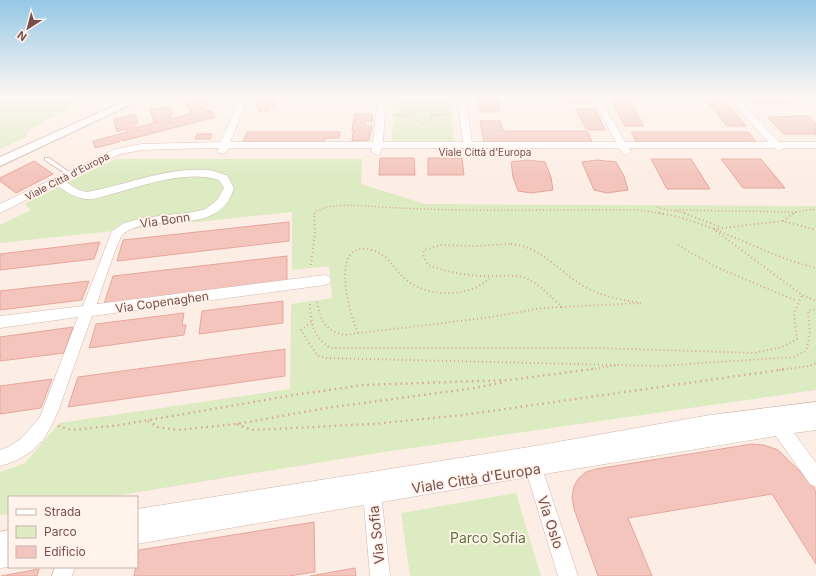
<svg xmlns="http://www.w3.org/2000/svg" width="816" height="576" viewBox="0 0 816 576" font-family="Inter,sans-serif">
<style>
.green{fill:#ddebc3}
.building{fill:#f3c5bc;stroke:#e6a69b}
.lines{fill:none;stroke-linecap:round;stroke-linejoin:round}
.service-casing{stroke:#d1b5ad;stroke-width:2}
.minor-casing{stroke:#d1b5ad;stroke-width:1}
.tertiary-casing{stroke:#d1b5ad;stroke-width:2}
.path-far2{stroke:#d8a79e;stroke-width:1.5;stroke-dasharray:1 2.5;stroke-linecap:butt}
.path-far1{stroke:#d8a79e;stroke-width:2;stroke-dasharray:1 3;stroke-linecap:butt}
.path{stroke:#d8a79e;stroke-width:2.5;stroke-dasharray:1.5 4;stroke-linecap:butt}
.service{fill:#fff;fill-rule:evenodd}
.minor{fill:#fff;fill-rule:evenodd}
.tertiary{fill:#fff;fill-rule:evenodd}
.labels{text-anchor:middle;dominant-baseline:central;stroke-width:3.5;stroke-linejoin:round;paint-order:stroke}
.far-street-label{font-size:10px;fill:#774f49;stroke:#fff3ec}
.street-label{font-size:12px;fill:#774f49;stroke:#fff3ec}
.near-street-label{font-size:14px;fill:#774f49;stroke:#fff3ec}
.near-park-label{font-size:14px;fill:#5c773e;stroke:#fff3ec}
</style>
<rect width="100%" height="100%" fill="#fdeee5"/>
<g class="green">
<path d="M0,96H84L65,111L35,126L27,132V137L0,149Z"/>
<path d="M394,96H449L454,141H392Z"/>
<path d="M115,159H362L361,184L425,204L816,206V390L377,453L109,497H9V514L0,515V472L25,463L59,423L290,389L291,304L332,298L329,266L292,270V212L0,243V225L31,210L24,204Z"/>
<path d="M516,493L541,576H410L401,513Z"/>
</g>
<g class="building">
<path d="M260,96H279L273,108H270L269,111H258L259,108H256Z"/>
<path d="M477,96H496L500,112H481Z"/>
<path d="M564,96H588L592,103H567Z"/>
<path d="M609,96H627L644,126H625Z"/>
<path d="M703,96H720L746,126H727Z"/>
<path d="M748,96H784L790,102H753Z"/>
<path d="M204,97L208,106L205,107L207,112L211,111L215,117L123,141V139L119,140V142L95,148L93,141L127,132V129L117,132L116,129L120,128L116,129L114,119L135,114L138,123L134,124L135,128L158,122L154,123L153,120L156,119H153L150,110L169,106L173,114L170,115L171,119L193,113H190L189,111L193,110H189L185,102Z"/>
<path d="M575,109H595L605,130H590L586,128Z"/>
<path d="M355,114H372L373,121H365V126H372L369,140L352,141L353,133L355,131H352L353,121H356L354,120Z"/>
<path d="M808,116L816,124V134H784L767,117Z"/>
<path d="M480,121H500L503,131H587L593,144L484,143Z"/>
<path d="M247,132H340L339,138H325L324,145H242Z"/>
<path d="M631,132H748L757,143H637Z"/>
<path d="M197,134H212L210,139H195Z"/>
<path d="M380,158H414L415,175H379Z"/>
<path d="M428,158H462L464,175H428Z"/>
<path d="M651,159H691L710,189H667Z"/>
<path d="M721,159H761L785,188H743Z"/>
<path d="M527,160L545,162L551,177L553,190L531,193L518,191L513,177L511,162Z"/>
<path d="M597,160L616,162L624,176L628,190L607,193L594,190L582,162Z"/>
<path d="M34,161L53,174L16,193L0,181V178Z"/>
<path d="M289,222V241L117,261L123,240Z"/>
<path d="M100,242L94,259L0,270V254Z"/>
<path d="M287,256V281L104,304L113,276Z"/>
<path d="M89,281L82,300L0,310V291Z"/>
<path d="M283,301V323L199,334L202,311Z"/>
<path d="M184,313L182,325H186L184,335L89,348L96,324Z"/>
<path d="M73,327L64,353L0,361V337Z"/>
<path d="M285,349V376L68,407L78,377Z"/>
<path d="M52,379L41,408L0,414V386Z"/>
<path d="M752,444L764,445L778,450L810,481L816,491V564L772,494L628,518L652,576H598L574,509L572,497L574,486L579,478L586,472L596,469Z"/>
<path d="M314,522L315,572L289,576H134L139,550Z"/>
<path d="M355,568L356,576H310Z"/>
<path d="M39,569L37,576H1Z"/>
</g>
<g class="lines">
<g class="service-casing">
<path id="service" d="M45,158H49L72,174V175H68L45,160Z"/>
</g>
<g class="minor-casing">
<g id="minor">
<path d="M241,96H249L230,142H373L378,96H386L383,142H463L457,96H465L472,142H616L591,96H599L625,142H768L728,96H736L779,142H816V148H784L779,151L774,148H629L631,152L626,155L623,154L619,148H473L474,152L469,155L466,154L464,148H382L380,154L377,155L372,152V148H229L225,153L222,154L217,151L219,148H210L142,150L120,154L64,181L79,190L87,192C125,185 171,166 209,170C215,171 221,174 227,175L234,188C232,193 230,200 226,204C201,234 149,212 122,235C118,240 100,294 97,304L325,275L330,277L331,280L330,283L325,285L92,316C84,338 76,360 68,383C54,423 46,454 0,466V450L8,447L21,439L40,417L78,317L0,328V316L83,306L112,231L124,223L143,218L194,212L206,209L217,200L224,188L219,180C187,170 148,184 116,193C107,195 95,200 86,199C74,198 65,191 56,185L0,213V204L115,149L142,144L221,142Z"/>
<path d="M816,402V430L794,433L816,463V487L810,484L776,436L544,474L578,576H558L528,477L382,502L390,576H370L364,505L137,544V509L529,447L710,415Z"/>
<path d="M9,530V567L0,568V532Z"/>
<path d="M55,567H75L72,576H52Z"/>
</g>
</g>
<g class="tertiary-casing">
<path id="tertiary" d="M136,96H149L0,166V157Z"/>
</g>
<g class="path-far2">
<path d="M422,108L428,110L432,115L430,120L424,123L417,121L413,114L417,109Z"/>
<path d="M392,115L413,116"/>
<path d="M432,115H452"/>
<path d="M657,207C667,211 677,210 687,214"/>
<path d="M676,210L796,212"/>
<path d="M314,214C323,203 355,205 369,206C459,213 549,209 638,210L665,214"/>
<path d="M793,214L796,212L816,209"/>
</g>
<g class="path-far1">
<path d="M659,213C714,222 762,255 816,268"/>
<path d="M684,213L721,227"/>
<path d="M783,221L794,213"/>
<path d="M714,229L783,221L816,230"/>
<path d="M716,231L802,295L816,301"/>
<path d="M511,244C544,247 560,274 587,288C604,297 623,300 641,303L562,307C552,298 540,285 528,279C516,274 505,276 492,276C471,277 447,272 428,265L423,255L424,250L441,245L476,246Z"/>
<path d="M678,245L716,267L797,301"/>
<path d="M311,265L315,233L314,213"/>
<path d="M317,302C322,322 323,329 344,335L492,317L542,308L562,307"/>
<path d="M310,304C311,324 313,336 330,348H600L755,353L782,347L797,339L794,313L802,295"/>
<path d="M311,322L301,330L317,355L325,358L659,366L793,357L806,351L810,334L808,311L816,309"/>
<path d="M358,333C349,313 327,234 375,251C388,255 394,269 404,278C426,298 469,299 491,277"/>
<path d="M587,370L618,365"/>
<path d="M779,370L809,366L816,363"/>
</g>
<g class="path">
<path d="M148,421L158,427L177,430L237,424L326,408L475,388L504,382"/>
<path d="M237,424L251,430L373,424L463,415L786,369"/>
<path d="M58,426L72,430L120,425L300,394L364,385L509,380L593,369"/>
</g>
<use href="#service" class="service"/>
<use href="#minor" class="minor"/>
<use href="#tertiary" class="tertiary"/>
</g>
<linearGradient id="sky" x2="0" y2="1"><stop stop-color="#95c8e6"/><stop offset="0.55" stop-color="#fef7f3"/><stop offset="1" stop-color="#fef7f3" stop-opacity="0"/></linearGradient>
<rect width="816" height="176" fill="url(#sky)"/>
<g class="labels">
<g class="far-street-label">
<text x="485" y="152">Viale Città d'Europa</text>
<text transform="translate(67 176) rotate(-27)">Viale Città d'Europa</text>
</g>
<g class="street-label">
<text transform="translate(165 220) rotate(-8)">Via Bonn</text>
<text transform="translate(162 302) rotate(-8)">Via Copenaghen</text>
</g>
<g class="near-street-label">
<text transform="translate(476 478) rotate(-9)">Viale Città d'Europa</text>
<text transform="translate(551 522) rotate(72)">Via Oslo</text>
<text transform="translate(376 535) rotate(-96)">Via Sofia</text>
</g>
<g class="near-park-label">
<text x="488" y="537">Parco Sofia</text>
</g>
</g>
<rect x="8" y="496" width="130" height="72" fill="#fff3ec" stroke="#c9b1ab"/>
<rect x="16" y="509" width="20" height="6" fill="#ffffff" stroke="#c9b1ab"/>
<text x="44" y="516" font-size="12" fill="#774f49">Strada</text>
<rect x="16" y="526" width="20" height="12" fill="#ddebc3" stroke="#c9b1ab"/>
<text x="44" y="536" font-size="12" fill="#774f49">Parco</text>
<rect x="16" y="546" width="20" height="12" fill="#f3c5bc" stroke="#c9b1ab"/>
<text x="44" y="556" font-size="12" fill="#774f49">Edificio</text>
<g transform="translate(28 28) rotate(216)" stroke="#fff3ec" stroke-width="3" paint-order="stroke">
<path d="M0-3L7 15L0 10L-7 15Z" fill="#774f49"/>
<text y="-6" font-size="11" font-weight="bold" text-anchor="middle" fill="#774f49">N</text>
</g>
</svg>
